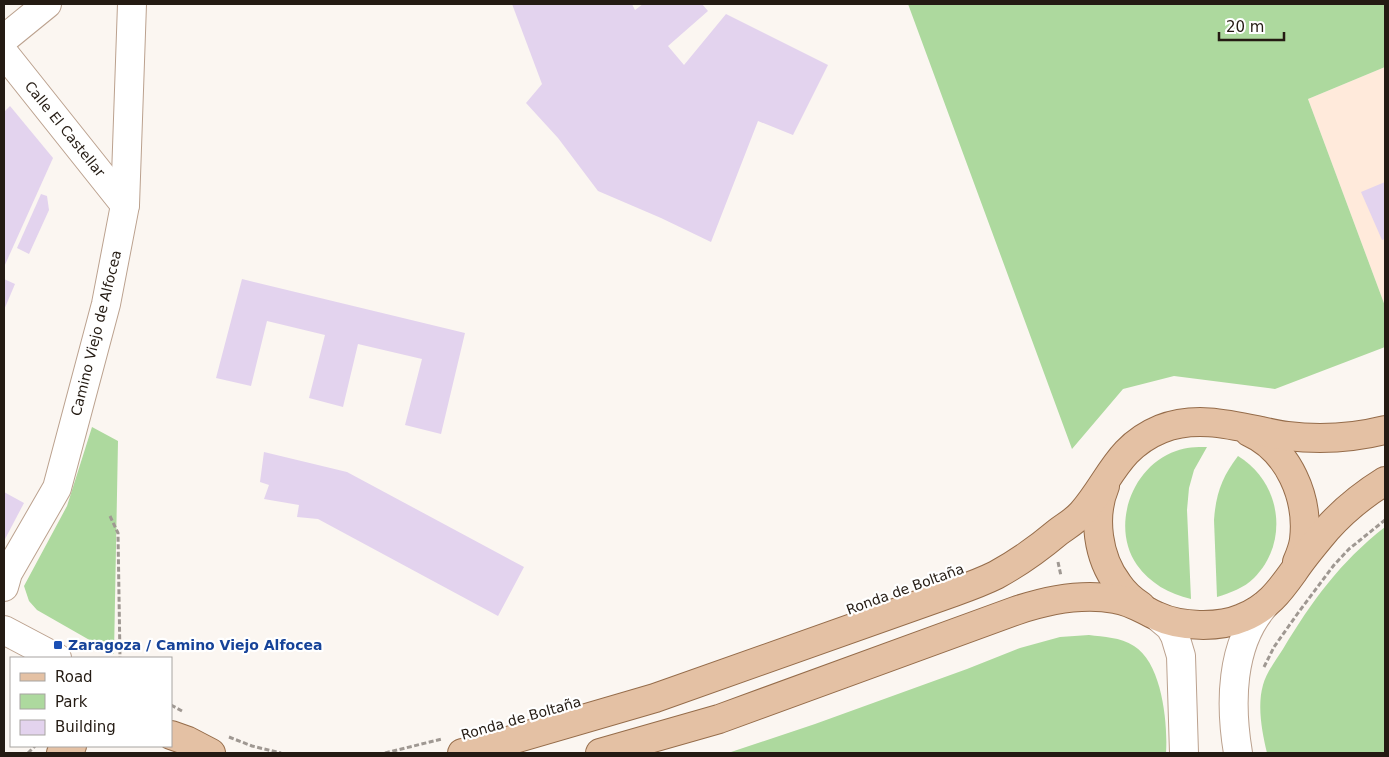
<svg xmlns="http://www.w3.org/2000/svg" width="1389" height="757" viewBox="0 0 1389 757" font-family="'DejaVu Sans',sans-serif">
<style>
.built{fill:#ffeadb}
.green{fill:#add99e}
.building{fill:#e3d3ee}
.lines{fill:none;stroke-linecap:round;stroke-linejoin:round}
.minor-casing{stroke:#bba18e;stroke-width:30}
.major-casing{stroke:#956c4a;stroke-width:30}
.path{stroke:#9f9892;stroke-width:3;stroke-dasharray:5 2.5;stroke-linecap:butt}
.minor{stroke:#fff;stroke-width:28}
.major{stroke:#e4c1a4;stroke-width:28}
.transit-dot{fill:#1a4fb4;stroke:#fff;stroke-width:2}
.labels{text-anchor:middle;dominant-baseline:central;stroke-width:4.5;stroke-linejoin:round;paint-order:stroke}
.street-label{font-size:14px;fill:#241b13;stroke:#fff}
.transit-label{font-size:14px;font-weight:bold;fill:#164399;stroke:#fff;text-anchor:start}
</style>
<rect width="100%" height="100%" fill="#fbf6f1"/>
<path class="built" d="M1385,67V306L1308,99Z"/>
<g class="green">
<path d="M908,4H1385V67L1308,99L1385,306V347L1275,389L1174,376L1123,389L1072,449Z"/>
<path d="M92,427L118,441L114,654L37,610L29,601L24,586L67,506Z"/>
<path d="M1207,447L1194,470L1189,488L1187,510L1191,599C1169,594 1150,583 1137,565C1110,526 1132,466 1176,451C1186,447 1196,447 1207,447Z"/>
<path d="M1238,456C1281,482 1290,542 1254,578C1244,588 1230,593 1217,597L1214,520C1216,493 1222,477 1238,456Z"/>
<path d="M1385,527V753H1267C1262,732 1257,706 1263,685C1266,673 1276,660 1283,649C1312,601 1340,562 1385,527Z"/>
<path d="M1089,635C1104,637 1120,637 1134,646C1162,663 1168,723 1166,753H728L815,724L967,669L1020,648L1060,637Z"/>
</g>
<g class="building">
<path d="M512,4H632L635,10L643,4H702L708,11L668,46L684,65L726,14L828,65L793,135L758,121L711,242L661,218L598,191L558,138L526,103L542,84Z"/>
<path d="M10,106L53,158L4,267V112Z"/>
<path d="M1385,182V239L1382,240L1361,192Z"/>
<path d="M41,194L47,196L49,210L29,254L17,248Z"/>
<path d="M4,279L15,284L4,310Z"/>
<path d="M242,279L465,333L441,434L405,425L422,359L358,344L343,407L309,398L325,335L267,321L251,386L216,378Z"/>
<path d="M264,452L347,472L524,567L498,616L318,519L297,517L299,505L264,499L269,485L260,482Z"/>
<path d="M4,492L24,503L4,541Z"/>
</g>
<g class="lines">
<g class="minor-casing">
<g id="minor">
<path d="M4,39L47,4"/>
<path d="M4,53L125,205"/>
<path d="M4,587L8,573L57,488L106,304L125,205L132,4"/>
<path d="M1158,617L1170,627L1175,636L1181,656L1184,753"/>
<path d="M4,630L57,658"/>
<path d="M1238,753C1230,705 1230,645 1264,606"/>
</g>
</g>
<g class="major-casing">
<g id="major">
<path d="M1249,432C1289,450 1309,498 1304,540C1303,547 1300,555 1297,562"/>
<path d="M1105,486C1092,517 1098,558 1118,584C1124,593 1132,600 1141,606"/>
<path d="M171,735L188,741L211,753"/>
<path d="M61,753L72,746"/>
<path d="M462,753L487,747L655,698L954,592C968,587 982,582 996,575C1018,563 1039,548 1058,532C1066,526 1075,521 1082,513C1110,481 1117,447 1161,429C1194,416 1228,424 1261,431C1270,433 1279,435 1287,436C1320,440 1353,438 1385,430"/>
<path d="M600,753L719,719L1015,611C1047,600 1081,593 1115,599C1131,601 1143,610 1157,616C1180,627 1219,628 1242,618C1267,608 1279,592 1294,571C1304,556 1316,542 1327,529C1344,510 1364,494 1385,481"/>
</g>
</g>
<g class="path">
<path d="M110,516L118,533L120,658"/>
<path d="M1058,562L1061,576"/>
<path d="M1264,667L1274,647L1298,613L1334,565L1349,549L1385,520"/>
<path d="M171,705L182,711"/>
<path d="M229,737L252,746L281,753"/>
<path d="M28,753L35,746"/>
<path d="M385,753L442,739"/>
</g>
<use href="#minor" class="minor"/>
<use href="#major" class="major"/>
</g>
<rect class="transit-dot" x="53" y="640" width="10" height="10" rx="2.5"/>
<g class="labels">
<g class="street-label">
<text transform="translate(65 129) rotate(51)">Calle El Castellar</text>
<text transform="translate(96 333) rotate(-76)">Camino Viejo de Alfocea</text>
<text transform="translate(905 589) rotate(-20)">Ronda de Boltaña</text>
<text transform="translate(521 718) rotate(-16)">Ronda de Boltaña</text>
</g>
<g class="transit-label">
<text x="68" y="645">Zaragoza / Camino Viejo Alfocea</text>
</g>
</g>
<rect width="1389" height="757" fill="none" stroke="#241b13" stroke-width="10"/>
<rect x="10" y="657" width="162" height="90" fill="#ffffff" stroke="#a7a4a1"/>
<rect x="20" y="673" width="25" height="8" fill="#e4c1a4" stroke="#a7a4a1"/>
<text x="55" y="682" font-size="15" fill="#241b13">Road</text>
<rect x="20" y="694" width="25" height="15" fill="#add99e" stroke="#a7a4a1"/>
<text x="55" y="707" font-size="15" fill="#241b13">Park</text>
<rect x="20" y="720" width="25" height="15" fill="#e3d3ee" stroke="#a7a4a1"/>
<text x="55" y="732" font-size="15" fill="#241b13">Building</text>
<path d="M1219 32v8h65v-8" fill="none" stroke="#241b13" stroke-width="2.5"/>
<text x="1226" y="32" font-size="15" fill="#241b13" stroke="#ffffff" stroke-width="4" paint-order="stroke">20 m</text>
</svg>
